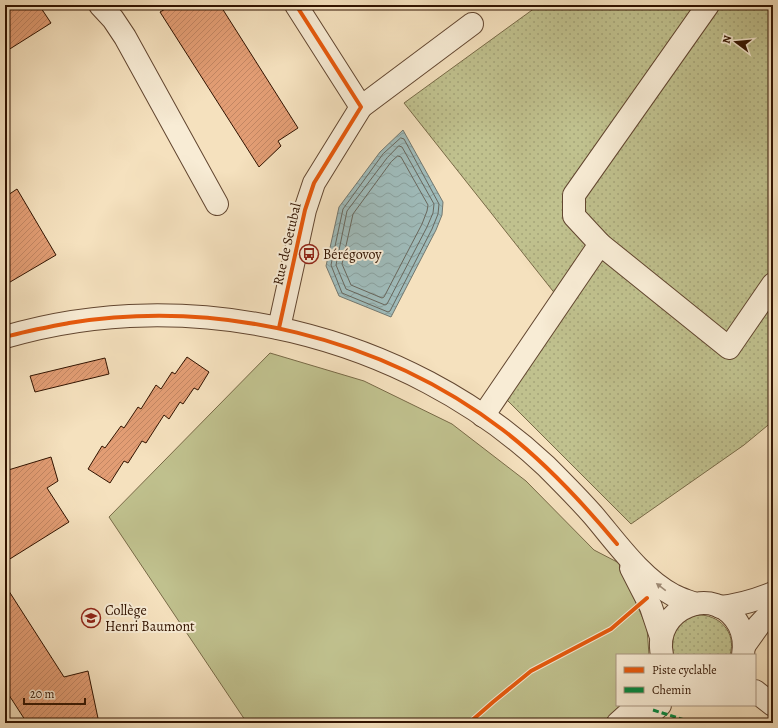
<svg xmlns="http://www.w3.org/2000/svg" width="778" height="728" viewBox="0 0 778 728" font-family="Alegreya,serif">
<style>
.grass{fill:url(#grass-dots);stroke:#786a47}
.park{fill:#c0c18e;stroke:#786a47}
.water{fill:url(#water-waves);stroke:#737870}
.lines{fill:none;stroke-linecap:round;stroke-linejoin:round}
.shore{stroke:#68675d;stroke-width:1}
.building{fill:url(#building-hatch);stroke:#311300}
.minor-casing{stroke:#624630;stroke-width:24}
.minor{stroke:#f8ecd5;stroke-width:22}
.quiet{stroke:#00873e;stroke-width:3;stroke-dasharray:6 3;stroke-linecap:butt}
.cycleway-casing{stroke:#f8ecd5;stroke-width:6}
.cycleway{stroke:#e8590c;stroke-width:4}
.oneway{fill:#9e8a75}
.labels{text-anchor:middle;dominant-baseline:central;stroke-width:4;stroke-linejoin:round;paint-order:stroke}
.street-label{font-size:14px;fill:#311300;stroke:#f8ecd5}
.poi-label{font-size:14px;fill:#311300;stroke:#f8ecd5;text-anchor:start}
</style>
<defs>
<pattern id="grass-dots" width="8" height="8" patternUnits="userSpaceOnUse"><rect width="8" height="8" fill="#c0c18e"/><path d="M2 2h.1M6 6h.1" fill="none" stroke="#a5a579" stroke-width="1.8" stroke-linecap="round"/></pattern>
<pattern id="water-waves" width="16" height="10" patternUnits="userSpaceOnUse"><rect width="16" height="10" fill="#9fbbba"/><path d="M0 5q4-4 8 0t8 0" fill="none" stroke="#89a09e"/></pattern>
<pattern id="building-hatch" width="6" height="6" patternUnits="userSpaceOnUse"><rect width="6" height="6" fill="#e29d74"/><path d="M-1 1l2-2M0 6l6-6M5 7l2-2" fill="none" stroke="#c28663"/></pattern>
</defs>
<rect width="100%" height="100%" fill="#f5e1be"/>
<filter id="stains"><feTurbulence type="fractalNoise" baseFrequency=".005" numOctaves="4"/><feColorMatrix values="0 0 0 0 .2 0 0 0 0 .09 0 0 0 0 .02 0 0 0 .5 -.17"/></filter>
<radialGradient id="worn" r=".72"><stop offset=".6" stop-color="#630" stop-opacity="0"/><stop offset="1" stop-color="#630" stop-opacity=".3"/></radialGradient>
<g class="grass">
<path d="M539,5H773V421L744,445L631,524L504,397L564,305L404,103Z"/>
<path d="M697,615C719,614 737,632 730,655H673C671,634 676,621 697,615Z"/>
</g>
<path class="park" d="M270,353L364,381L452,424L526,481L594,550L619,563L647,628L649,655H617V705H623L601,723H247L109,517Z"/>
<path class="water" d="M403,130L443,202L442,215L436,230L391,317L339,296L326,266L339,207L380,152Z"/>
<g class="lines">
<g class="shore">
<path d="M401,138L404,139L439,204L438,214L432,229L390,311L388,312L342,293L331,265L343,209L383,154Z"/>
<path d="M399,146L402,147L434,204L433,213L427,227L387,304L385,305L346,289L336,265L347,211L387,158Z"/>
<path d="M398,156L401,157L428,205L427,211L422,224L384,297L382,298L351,285L342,264L353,214L391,162Z"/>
</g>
</g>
<g class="building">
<path d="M5,5H39L51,23L5,52Z"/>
<path d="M172,5H220L298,128L278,141L281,146L259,167L160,12Z"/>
<path d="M17,189L56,255L5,285V197Z"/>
<path d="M187,357L209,372L198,390L194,388L183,404L180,402L169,419L164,415L146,443L142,441L128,463L124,461L110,483L88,469L102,446L105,448L121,426L124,428L138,407L141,409L156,385L161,389L172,372L175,374Z"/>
<path d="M105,358L109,374L35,392L30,376Z"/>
<path d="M51,457L58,481L47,488L69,522L5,562V471Z"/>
<path d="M5,585L64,677L88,671L99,723H27L5,689Z"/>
</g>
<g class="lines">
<g class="minor-casing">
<g id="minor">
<path d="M100,5L113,19L125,37L217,204"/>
<path d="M361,107L472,24"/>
<path d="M600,244L574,216V195L708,5"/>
<path d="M279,328L305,210L314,183L361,107L296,5"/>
<path d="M5,337C190,282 406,334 546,466C562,482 578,498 593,515C616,542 641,578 673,595C680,599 688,601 695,604"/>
<path d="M483,416L600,244L729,348L773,284"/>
<path d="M631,568L651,607L661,637"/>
<path d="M720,607C740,605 756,600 773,593"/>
<path d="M744,646L759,625L773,610"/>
<path d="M662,655C652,608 716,582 739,625C744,635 745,644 743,655"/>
<path d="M755,691L773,705"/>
<path d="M618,723L638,705"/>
<path d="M640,723L660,705"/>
</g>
</g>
<use href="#minor" class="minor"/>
<path class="quiet" d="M653,710L694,723"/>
<g class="cycleway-casing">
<g id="cycleway">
<path d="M279,328L305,210L314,183L361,107L296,5"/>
<path d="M5,337C26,331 48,327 69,323C220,299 381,337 503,430C546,463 582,502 617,544"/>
<path d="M469,723L493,702L531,671L611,629L647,598"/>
</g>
</g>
<use href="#cycleway" class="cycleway"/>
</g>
<defs><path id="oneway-solid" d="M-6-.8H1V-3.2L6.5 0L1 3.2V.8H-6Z"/></defs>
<use class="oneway" href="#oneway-solid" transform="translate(661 587) rotate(-143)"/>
<defs>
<g id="bus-ring" transform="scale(1)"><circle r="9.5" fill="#f8ecd5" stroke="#8f2418" stroke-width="1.5"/><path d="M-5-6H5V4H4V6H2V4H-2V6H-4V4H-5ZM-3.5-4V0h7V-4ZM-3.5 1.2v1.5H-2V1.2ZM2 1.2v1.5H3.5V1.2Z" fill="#8f2418"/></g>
<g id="school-ring" transform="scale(1)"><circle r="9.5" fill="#f8ecd5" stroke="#8f2418" stroke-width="1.5"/><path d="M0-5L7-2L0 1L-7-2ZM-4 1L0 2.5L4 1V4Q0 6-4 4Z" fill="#8f2418"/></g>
</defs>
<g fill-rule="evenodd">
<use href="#bus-ring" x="309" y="254"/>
<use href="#school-ring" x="91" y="618"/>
</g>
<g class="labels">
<g class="street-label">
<text transform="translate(287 244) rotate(-77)">Rue de Setubal</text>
</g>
<g class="poi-label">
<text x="323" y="254">Bérégovoy</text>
<text x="105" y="610">Collège<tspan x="105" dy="16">Henri Baumont</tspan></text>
</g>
</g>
<rect width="778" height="728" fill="none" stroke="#f5e1be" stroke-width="20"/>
<rect x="6" y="6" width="766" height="716" fill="none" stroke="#311300" stroke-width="2"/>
<rect x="10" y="10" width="758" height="708" fill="none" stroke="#311300"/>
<rect x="616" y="654" width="140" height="52" fill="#f8ecd5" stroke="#a89580"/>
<rect x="624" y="667" width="20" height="6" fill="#e8590c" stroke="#a89580"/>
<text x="652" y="674" font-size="12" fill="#311300">Piste cyclable</text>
<rect x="624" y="687" width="20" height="6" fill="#00873e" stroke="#a89580"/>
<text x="652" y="694" font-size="12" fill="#311300">Chemin</text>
<g transform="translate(736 42) rotate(286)" stroke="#f8ecd5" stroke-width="3" paint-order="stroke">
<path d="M0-3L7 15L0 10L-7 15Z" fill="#311300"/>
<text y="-6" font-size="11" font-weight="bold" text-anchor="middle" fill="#311300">N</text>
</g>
<path d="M24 698v6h61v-6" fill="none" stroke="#311300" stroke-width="2"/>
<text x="30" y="698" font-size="12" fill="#311300" stroke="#f8ecd5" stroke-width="3" paint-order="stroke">20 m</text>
<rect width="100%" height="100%" filter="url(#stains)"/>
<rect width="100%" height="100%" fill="url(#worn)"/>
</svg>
